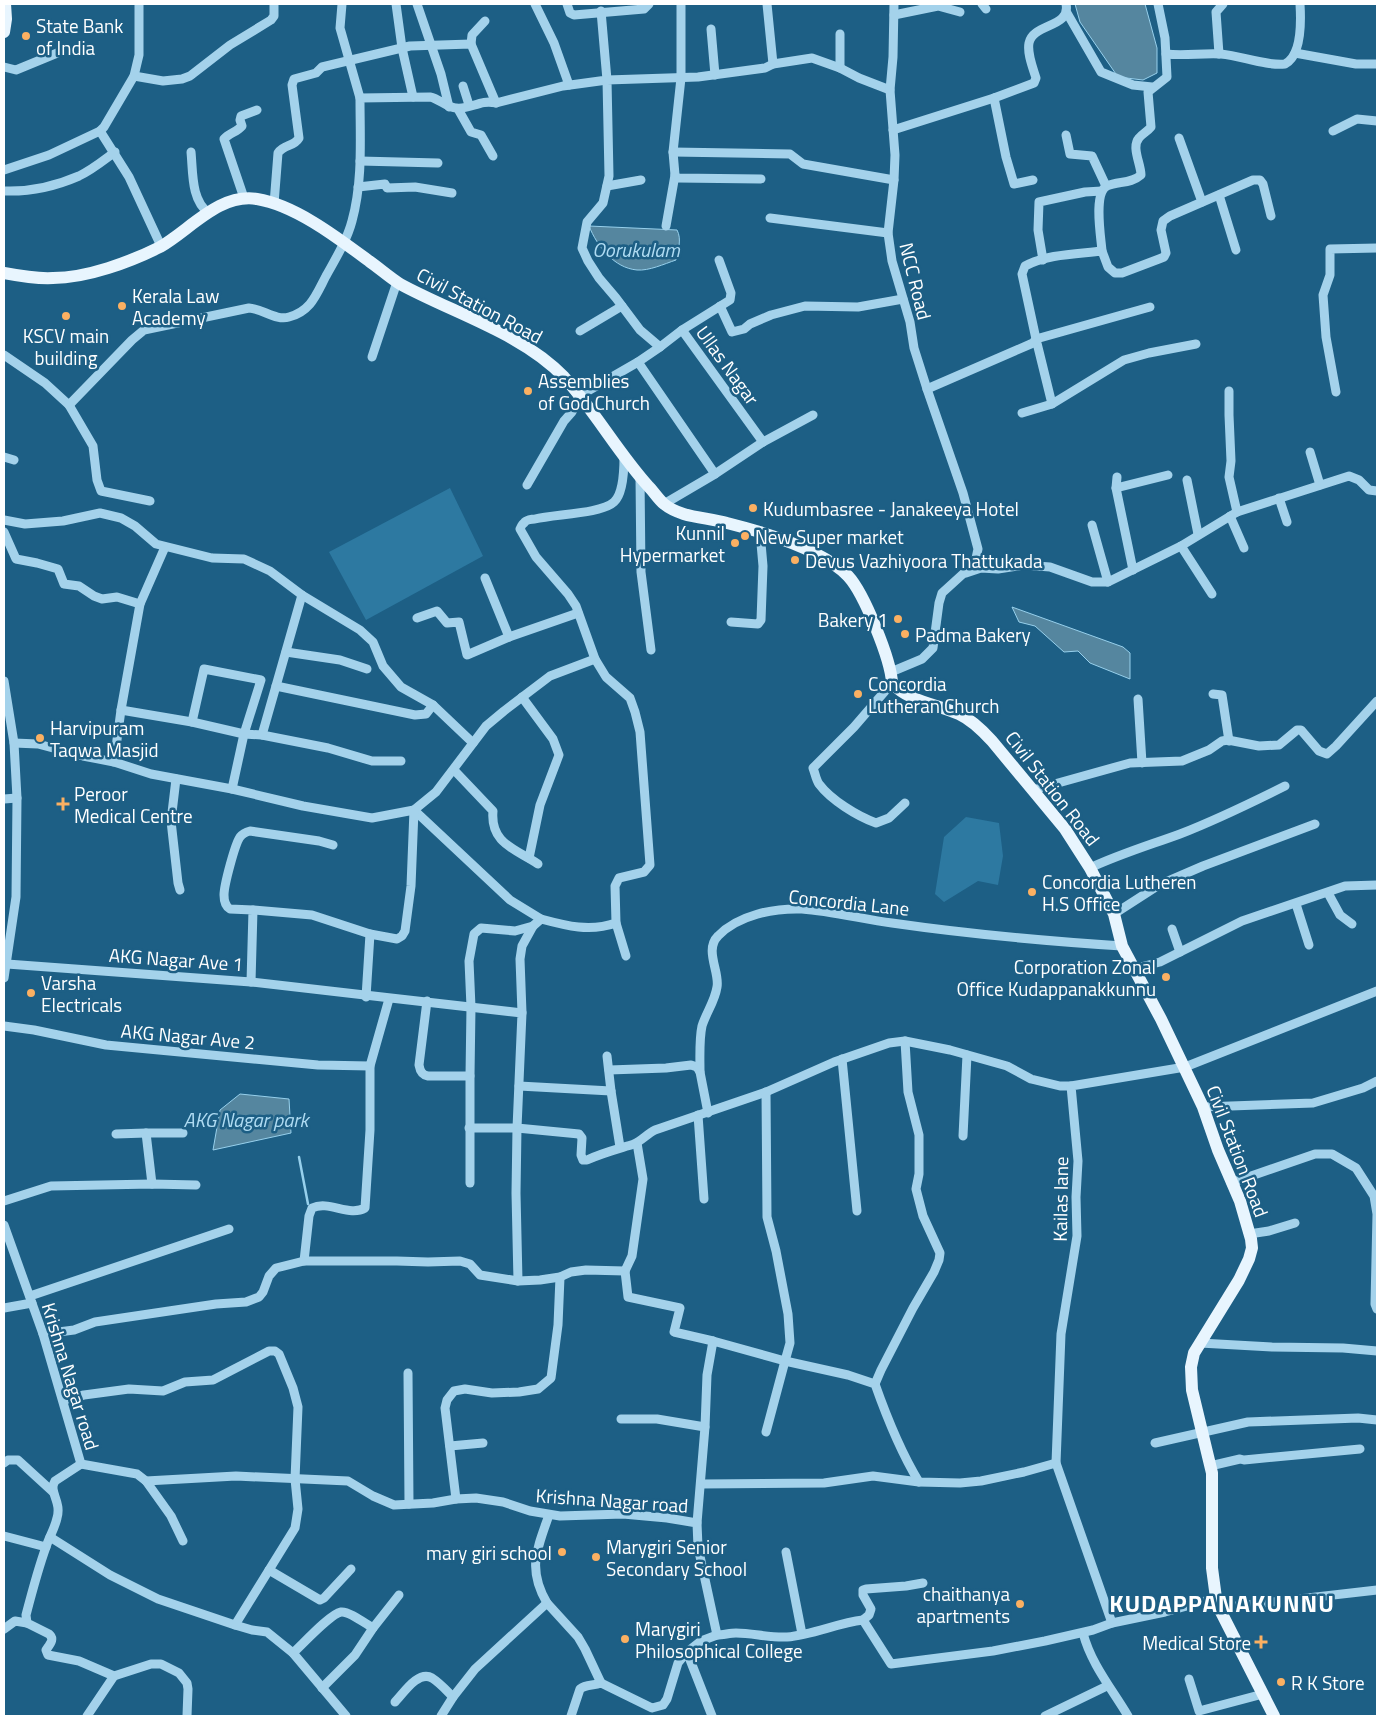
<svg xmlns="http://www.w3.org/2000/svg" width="1381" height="1720" viewBox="0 0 1381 1720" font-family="'Titillium Web',sans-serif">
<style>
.green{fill:#2d79a1}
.water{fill:#55869f;stroke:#97d0ec}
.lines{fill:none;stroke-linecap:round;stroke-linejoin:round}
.stream{stroke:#97d0ec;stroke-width:2.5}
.minor{stroke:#a4d2eb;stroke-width:9}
.major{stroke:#e8f5fe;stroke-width:12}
.poi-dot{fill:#fbb062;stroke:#1d5f85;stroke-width:2}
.labels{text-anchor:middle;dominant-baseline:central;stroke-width:5;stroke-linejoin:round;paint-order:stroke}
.poi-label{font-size:19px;fill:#fff;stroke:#1d5f85;text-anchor:start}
.street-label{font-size:19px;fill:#fff;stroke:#1d5f85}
.water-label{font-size:20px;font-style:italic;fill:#afdbf2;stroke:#1d5f85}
.district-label{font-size:24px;font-weight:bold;letter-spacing:1px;fill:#fff;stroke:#1d5f85}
</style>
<rect width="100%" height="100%" fill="#1d5f85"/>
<g class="green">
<path d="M450,488L483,556L366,620L329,552Z"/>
<path d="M966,817L999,823L1003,856L998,885L978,881L944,902L935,894L944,837Z"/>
</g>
<g class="water">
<path d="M1075,4H1145L1157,48V73L1143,80L1118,77L1080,22Z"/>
<path d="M589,226L677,230C682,239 678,251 676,260C664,264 649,271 637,270C614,268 597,246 589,226Z"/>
<path d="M1012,607L1123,647L1130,653V679L1090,663L1078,651L1064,652L1035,626L1019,622Z"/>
<path d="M240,1094L289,1099L291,1133L213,1150L220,1110Z"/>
</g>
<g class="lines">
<path class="stream" d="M299,1157L308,1204"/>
<g class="minor">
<path d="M342,4L340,28L360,98"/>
<path d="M396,4L402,48L413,97"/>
<path d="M417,4L441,74L449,107"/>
<path d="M535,4L554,43L569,85"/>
<path d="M567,4L570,13L574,15L644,9L649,4"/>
<path d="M681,4V78L673,152L675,175L677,178L761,179"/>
<path d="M767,4L773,64"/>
<path d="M982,4L986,9"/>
<path d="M1067,13L1101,72L1133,85L1152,87"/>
<path d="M894,15L938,6L960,12"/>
<path d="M711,29L715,75"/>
<path d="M471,44L472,35L485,21"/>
<path d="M1295,53L1356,64H1377"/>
<path d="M1166,54C1184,56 1202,53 1221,54C1242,56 1265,66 1285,64C1302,55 1301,20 1300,4"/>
<path d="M1219,54L1216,12L1223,4"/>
<path d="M4,67L16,70L67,49"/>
<path d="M840,68V34"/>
<path d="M134,76L163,81L182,79L190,76L230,45L271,20L274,16V4"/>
<path d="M463,86L469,105"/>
<path d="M994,98L1006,157L1014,184L1033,180"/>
<path d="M458,109L471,132L481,135L493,156"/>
<path d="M893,130L994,98L1034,83L1036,78C1033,68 1027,54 1029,43C1033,23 1071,28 1066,4"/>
<path d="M100,131L129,177L161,246"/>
<path d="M1333,131L1357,119L1377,121"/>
<path d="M1066,135L1070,154L1092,156L1106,186"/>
<path d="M1179,138L1202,202"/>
<path d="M191,152C193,172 191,201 209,213"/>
<path d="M673,152L790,154L803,164L894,180"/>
<path d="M360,161L438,163"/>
<path d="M4,170L49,155L100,131L104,127L134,76L139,55V4"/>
<path d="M607,186L641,180"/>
<path d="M358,187L385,184L387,188L415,187L452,193"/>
<path d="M4,191C29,192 56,186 79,176C92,170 104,160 115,152"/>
<path d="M1219,195L1236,250"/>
<path d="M244,198L224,139C229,133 237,132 242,126L240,120L241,116L257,110"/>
<path d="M274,204L278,153C284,144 294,147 299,138L292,85L294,79L316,73L322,67L410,46L471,44L496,103"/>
<path d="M770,218L888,233"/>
<path d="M666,226L675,175"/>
<path d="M1102,251C1101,237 1093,193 1107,186C1118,181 1131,184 1141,175C1141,164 1131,147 1139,138C1143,133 1147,132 1151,127L1148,92L1167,77L1165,38L1158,4"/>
<path d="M1043,260L1038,230L1039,202L1085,192L1102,191"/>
<path d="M720,306L732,332L744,329L750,324L771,315L805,306L858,307L903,299"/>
<path d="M682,330L730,300L731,293L719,260"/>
<path d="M580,331L622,306"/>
<path d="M660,347L682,330L763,442"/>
<path d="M4,355L45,383L69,405L93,446L97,480L101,491L150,501"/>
<path d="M372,357L397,282"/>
<path d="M638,362L715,474"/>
<path d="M927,389L1033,343L1036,339L1022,274L1025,266C1047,254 1077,254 1102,251L1108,267L1115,273H1122L1159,259L1164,257L1166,253L1161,230L1163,221L1170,216L1253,180H1260L1263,184L1271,216"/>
<path d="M1229,391V415L1231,461L1229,477L1237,512"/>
<path d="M1336,392L1326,337L1323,295L1330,275V249L1377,248"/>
<path d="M1052,404L1036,339L1150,307"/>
<path d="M69,405L132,340L144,330L249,308C263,309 276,321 289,317C311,311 316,295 326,276C336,258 347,240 352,221C363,181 360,139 360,98L430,97C440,99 447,108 456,108C470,110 480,99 496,103L563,86L607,80L601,11"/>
<path d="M1022,413L1052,404L1124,360L1149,353L1196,344"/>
<path d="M1310,452L1320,485"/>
<path d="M4,457L14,460"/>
<path d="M640,477L641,572L651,650"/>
<path d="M1117,477L1116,488L1133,570"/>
<path d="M1187,480L1198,534"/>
<path d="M527,485L564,421L572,412L579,396L638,362L660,347L640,330L616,298L599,278L588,261L582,248L587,222L603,203L609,176L607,80L698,77L765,68L773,64L812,58L840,68L859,78L890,90"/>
<path d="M1116,488L1168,475"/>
<path d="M1279,498L1287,522"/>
<path d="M664,504L715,474L763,442L813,415"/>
<path d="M1230,516L1244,548"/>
<path d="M4,520L25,524L63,521L100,513L121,518L135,526L156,544L212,558L244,559L270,571L302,595L360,630L373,642L383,666L401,687L433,705L473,743"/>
<path d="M1092,525L1108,582"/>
<path d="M4,532L16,559L37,563L58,569L64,584L79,586L94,596L102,599L117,597L140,604"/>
<path d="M1181,546L1212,594"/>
<path d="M966,573L981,568L998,569L1024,565L1050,567L1092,582H1108L1181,546L1237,512L1349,476L1359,480L1369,490L1377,491"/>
<path d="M485,578L509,637"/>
<path d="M417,618L437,611L447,623L459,622L467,655L509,637L578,613"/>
<path d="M731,622L758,624L761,620L763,566L760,532"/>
<path d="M286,652L340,660L367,669"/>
<path d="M891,672L922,659L933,648L939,603L942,593L975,563L978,549L963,493L927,389L914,348L910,322L892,261L888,233L894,180L895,155L890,90L893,57L894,4"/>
<path d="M4,681L14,743L17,798L16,897L4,978"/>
<path d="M892,683L854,727L813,768C815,773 816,780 819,784C831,800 857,816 876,823L889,818L905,803"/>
<path d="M276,686L415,715L426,714L433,705"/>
<path d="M1213,694L1222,695L1229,741"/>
<path d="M522,697L553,739L559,755L540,805L529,858"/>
<path d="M1138,699L1142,763"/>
<path d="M121,710L192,722L244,734L262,735L328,748L372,761H401"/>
<path d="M192,722L204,669L261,680L244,734L232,789"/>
<path d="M262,735L302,595"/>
<path d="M14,743L38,744L83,756L114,762L151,774L232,789L303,806L372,818L414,810L436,792L486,726L504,711L550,676L595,659"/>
<path d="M114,762L121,710L140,604L165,547"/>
<path d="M454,770L493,811C490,844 516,849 538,864"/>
<path d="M176,779L171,821L178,883L180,890"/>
<path d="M1033,790L1130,763L1182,761L1209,750L1222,741L1228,740L1259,746L1279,745L1297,730H1301L1319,751L1327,754L1336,746L1377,701"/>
<path d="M4,799L17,798"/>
<path d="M414,810L510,900L541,919"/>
<path d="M1090,868C1120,854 1150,845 1180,834C1216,820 1251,803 1285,786"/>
<path d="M1328,893L1340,915L1352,924"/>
<path d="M1296,904L1309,945"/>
<path d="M253,910L312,915L370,934"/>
<path d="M1114,914L1159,885L1203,866L1315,824"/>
<path d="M616,923L626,956"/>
<path d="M1172,929L1180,952"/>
<path d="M7,964L251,982L253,910L230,909C225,906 224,901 224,895C224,885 235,844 240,837C243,833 246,832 250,831L319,841L333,845"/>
<path d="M1133,969L1160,962L1242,921L1345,886L1377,885"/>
<path d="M251,982C341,993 432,1002 522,1013L517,1128L579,1134L582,1138L581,1155L583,1160H587C602,1153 618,1149 634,1144C641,1141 647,1134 655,1130L766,1092L834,1062L889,1043L905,1041L950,1050L1007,1066L1031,1079L1060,1086H1071"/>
<path d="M366,997L370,934L397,939L402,936L405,931L411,886L414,810"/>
<path d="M427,1001L419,1065C420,1071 422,1075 428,1076H470L471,1007L469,961L474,934L481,928L515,931L533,926L541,919C567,926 590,932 616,923L615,886L619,878L644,872L650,865L640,732L635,712L630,698L606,677L595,659L576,606L568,594L536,557L520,529C521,527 522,524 524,523C526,520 532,519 535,519C554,514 601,514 614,502C623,494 624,469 624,457"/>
<path d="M522,1013L520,959L522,946L533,926"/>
<path d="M4,1026L34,1030L106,1045L318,1065L370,1066"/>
<path d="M607,1056L611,1091L620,1147"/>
<path d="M842,1059L857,1211"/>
<path d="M609,1070L666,1068L691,1065L697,1067L700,1072L708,1113"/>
<path d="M700,1072C700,1057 699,1040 702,1026C706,1013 715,1001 717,987C720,972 704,950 718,936C738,915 774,908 802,909C830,911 863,919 892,923C968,934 1045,941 1122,946"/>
<path d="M470,1076V1183"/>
<path d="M519,1086L611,1091"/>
<path d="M1203,1107L1313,1103L1363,1088L1377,1081"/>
<path d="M698,1115L704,1199"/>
<path d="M469,1128H517L516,1193L518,1281"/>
<path d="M116,1134L146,1133"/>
<path d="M963,1136L967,1055"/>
<path d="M1231,1183L1315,1154H1332L1356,1168L1374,1196L1377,1214L1375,1304L1377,1309"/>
<path d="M152,1184L146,1133H183"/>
<path d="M4,1201L51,1186L152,1184L196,1185"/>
<path d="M4,1225L43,1334L81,1464L137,1474L146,1481L236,1476L348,1481L373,1496L394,1505L433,1503L456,1499L476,1498L503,1502L530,1511L560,1516L623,1514L667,1518L697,1523L698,1547L717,1635C723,1635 730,1633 736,1633C753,1633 769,1638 787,1637C813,1635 837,1623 863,1620L891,1664L993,1651L1045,1641L1093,1630L1112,1623L1165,1612L1216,1598"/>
<path d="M1249,1234L1269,1231L1295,1223"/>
<path d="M304,1261L309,1216L312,1208C329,1200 349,1217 365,1208L370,1130V1066L389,999"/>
<path d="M625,1271L628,1297L680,1308L674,1332L713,1341"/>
<path d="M30,1296L229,1229"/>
<path d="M4,1308L32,1303"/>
<path d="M43,1334L74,1330L95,1322L216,1304L246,1302L259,1297L263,1292L269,1276L276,1268L304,1261H397L428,1262L460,1261L470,1264L480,1275L518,1281L540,1280L560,1277L571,1272L586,1270L625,1271L632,1256L643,1179L637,1143"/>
<path d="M1200,1343L1272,1347L1343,1348L1377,1351"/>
<path d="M408,1373L409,1504"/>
<path d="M875,1384L881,1370L913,1308L934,1272L939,1260L940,1253L923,1216L916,1189L919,1174V1135L908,1092L905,1041"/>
<path d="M63,1400L84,1395L129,1389L163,1391L185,1382L213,1380L269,1351H275L279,1354L293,1388L298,1407L295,1479L298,1509L295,1528L235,1625"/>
<path d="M621,1419H657L705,1427"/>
<path d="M766,1432L785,1361L848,1375L875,1384C887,1418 900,1451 919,1482"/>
<path d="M1155,1443L1248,1422L1358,1418L1377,1420"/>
<path d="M450,1446L483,1443"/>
<path d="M4,1463L8,1460H18L53,1492"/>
<path d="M81,1464L55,1481C48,1492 62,1501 57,1518C55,1528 49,1537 46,1547C38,1569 32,1592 26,1615L27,1623L49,1634C55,1639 50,1644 46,1650L48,1655L79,1661L114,1676L87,1716"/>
<path d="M1210,1466L1240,1459L1244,1460L1360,1449"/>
<path d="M146,1481L171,1516L183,1541"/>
<path d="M701,1484L824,1483L873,1476L919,1482L960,1483L981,1481L1024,1472L1056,1463"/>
<path d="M456,1499L445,1408L447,1400L454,1391L465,1389L492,1393L519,1392L538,1389L551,1378L558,1325L560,1277"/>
<path d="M697,1523L705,1427L707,1375L713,1341L785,1361L790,1343L788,1314L776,1251L767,1217L766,1092"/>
<path d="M4,1536L46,1547"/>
<path d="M50,1537L110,1575L158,1599L235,1625L252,1630L267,1632L293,1653L346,1716"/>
<path d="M786,1552L802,1634"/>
<path d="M269,1570L320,1600L324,1598L351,1569"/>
<path d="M547,1603C527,1569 537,1549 549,1515"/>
<path d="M1219,1608L1377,1590"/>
<path d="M863,1620L869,1615L871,1609L863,1595V1590L866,1589L906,1586L923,1583"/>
<path d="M1112,1623L1056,1463L1061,1334L1077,1236L1076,1197L1078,1161L1071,1086L1185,1067L1377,991"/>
<path d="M4,1629L15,1621L27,1623"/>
<path d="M1083,1633C1091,1664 1112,1689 1128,1716"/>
<path d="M293,1653C302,1645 330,1614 341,1612C349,1611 366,1624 373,1628"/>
<path d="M114,1676L151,1664H161L179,1673L187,1683L188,1689L187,1716"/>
<path d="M1189,1679L1199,1711L1263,1694"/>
<path d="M322,1688L355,1655L373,1628L399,1595"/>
<path d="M395,1702C403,1694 418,1670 432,1678C440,1683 447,1691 453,1697"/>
<path d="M441,1716L453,1697L475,1669L547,1603L578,1637L585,1649L601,1683"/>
<path d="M571,1716L580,1689C586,1684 593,1686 601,1683L652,1708L663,1705L667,1699L678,1663L687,1652"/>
<path d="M712,1716L687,1652L701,1641L717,1635"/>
<path d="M1045,1716L1107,1686"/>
</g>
<g class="major">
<path d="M4,32L6,19L5,4"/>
<path d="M4,273C20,276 37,279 53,278C87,278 130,262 160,247C190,230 219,193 257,199C295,205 338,238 369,261C379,268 389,277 400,284C453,313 522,333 564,377C595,411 618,453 649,487C654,492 658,499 664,504C681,518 707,517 727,523C763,532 823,550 848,576C864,593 891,660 892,683C909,702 937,704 959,714C972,720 982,730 992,741L1065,829L1090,868L1114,914L1122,946L1161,1019L1203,1107L1218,1150L1240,1201L1251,1239L1252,1248L1249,1259L1239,1280L1194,1353L1191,1367L1192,1390L1212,1473V1568L1216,1598L1219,1608L1274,1716"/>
</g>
</g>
<g class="poi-dot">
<circle cx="26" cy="36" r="5"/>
<circle cx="122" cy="306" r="5"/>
<circle cx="66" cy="316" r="5"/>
<circle cx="528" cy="391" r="5"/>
<circle cx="753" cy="508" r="5"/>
<circle cx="745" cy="536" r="5"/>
<circle cx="735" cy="543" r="5"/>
<circle cx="795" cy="560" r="5"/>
<circle cx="898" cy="619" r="5"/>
<circle cx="905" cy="634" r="5"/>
<circle cx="858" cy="694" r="5"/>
<circle cx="40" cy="738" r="5"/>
<path d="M60.5 796.5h5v5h5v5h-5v5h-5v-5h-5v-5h5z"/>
<circle cx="1032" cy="892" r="5"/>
<circle cx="1166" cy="977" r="5"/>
<circle cx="31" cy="993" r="5"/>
<circle cx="562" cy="1552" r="5"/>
<circle cx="596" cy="1557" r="5"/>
<circle cx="1020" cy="1604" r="5"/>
<circle cx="625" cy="1639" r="5"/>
<path d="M1258.5 1634.5h5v5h5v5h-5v5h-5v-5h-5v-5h5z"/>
<circle cx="1281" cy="1682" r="5"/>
</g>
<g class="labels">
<g class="poi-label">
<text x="36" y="25">State Bank<tspan x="36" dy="22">of India</tspan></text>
<text x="132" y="295">Kerala Law<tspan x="132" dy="22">Academy</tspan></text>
<text x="66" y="335" text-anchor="middle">KSCV main<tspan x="66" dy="22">building</tspan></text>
<text x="538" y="380">Assemblies<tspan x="538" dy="22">of God Church</tspan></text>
<text x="763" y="508">Kudumbasree - Janakeeya Hotel</text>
<text x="725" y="532" text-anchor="end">Kunnil<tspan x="725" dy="22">Hypermarket</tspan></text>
<text x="755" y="536">New Super market</text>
<text x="805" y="560">Devus Vazhiyoora Thattukada</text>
<text x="888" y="619" text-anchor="end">Bakery 1</text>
<text x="915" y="634">Padma Bakery</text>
<text x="868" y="683">Concordia<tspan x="868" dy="22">Lutheran Church</tspan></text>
<text x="50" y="727">Harvipuram<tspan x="50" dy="22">Taqwa Masjid</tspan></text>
<text x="74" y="793">Peroor<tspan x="74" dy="22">Medical Centre</tspan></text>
<text x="1042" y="881">Concordia Lutheren<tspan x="1042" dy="22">H.S Office</tspan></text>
<text x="1156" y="966" text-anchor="end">Corporation Zonal<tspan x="1156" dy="22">Office Kudappanakkunnu</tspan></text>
<text x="41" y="982">Varsha<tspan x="41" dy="22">Electricals</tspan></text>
<text x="606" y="1546">Marygiri Senior<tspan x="606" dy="22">Secondary School</tspan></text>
<text x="552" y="1552" text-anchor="end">mary giri school</text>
<text x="1010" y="1593" text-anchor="end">chaithanya<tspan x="1010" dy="22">apartments</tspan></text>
<text x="635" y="1628">Marygiri<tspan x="635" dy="22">Philosophical College</tspan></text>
<text x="1251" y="1642" text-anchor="end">Medical Store</text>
<text x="1291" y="1682">R K Store</text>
</g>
<g class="street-label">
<text transform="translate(916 281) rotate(76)">NCC Road</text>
<text transform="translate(480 305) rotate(28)">Civil Station Road</text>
<text transform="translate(728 365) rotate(54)">Ullas Nagar</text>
<text transform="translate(1053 788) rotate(52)">Civil Station Road</text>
<text transform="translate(849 902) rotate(6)">Concordia Lane</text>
<text transform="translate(176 959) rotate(4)">AKG Nagar Ave 1</text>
<text transform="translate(188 1036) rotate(5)">AKG Nagar Ave 2</text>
<text transform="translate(1238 1151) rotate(69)">Civil Station Road</text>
<text transform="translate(1060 1199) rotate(-89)">Kailas lane</text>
<text transform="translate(71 1376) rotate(73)">Krishna Nagar road</text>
<text transform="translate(612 1500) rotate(4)">Krishna Nagar road</text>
</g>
<g class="water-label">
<text x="636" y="249">Oorukulam</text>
<text x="246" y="1119">AKG Nagar park</text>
</g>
<g class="district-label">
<text x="1222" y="1603">KUDAPPANAKUNNU</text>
</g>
</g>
<rect width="1381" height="1720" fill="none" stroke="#ffffff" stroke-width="10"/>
</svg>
